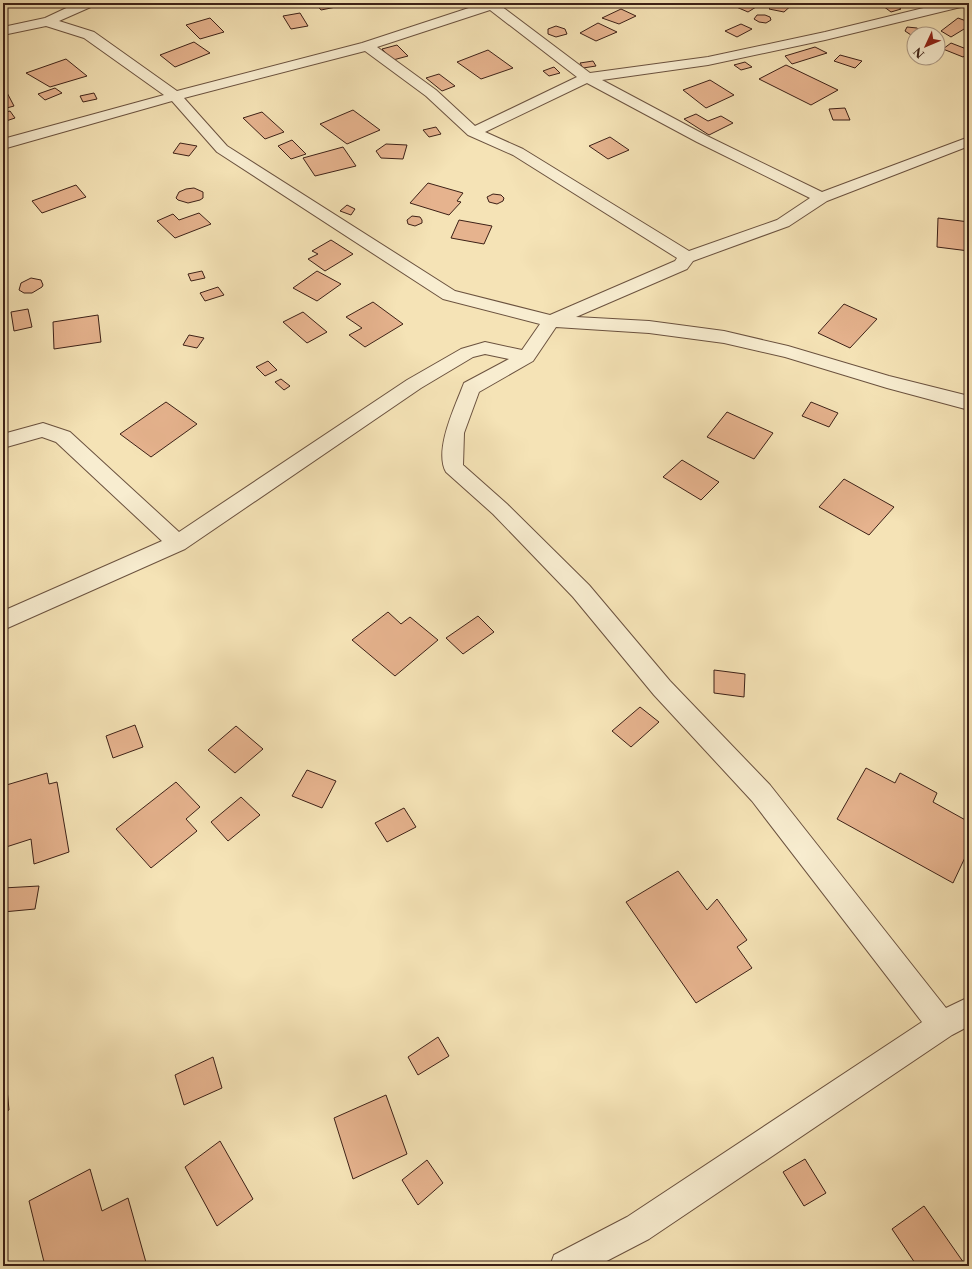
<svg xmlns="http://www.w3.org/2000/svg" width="972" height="1269" viewBox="0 0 972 1269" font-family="'Libre Caslon Text',serif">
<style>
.building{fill:#e6b38e;stroke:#3d2117}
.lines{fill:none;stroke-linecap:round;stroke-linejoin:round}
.street-casing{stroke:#6b523f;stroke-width:2}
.street{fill:#f8edd0;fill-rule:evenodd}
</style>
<rect width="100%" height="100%" fill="#f5e3b6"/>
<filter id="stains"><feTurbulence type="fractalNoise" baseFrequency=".005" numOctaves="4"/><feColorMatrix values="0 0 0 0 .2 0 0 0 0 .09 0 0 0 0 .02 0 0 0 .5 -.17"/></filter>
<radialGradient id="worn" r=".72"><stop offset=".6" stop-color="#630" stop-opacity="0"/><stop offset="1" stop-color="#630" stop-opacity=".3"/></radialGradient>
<g class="building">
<path d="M315,3H356L321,10Z"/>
<path d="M727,3H746L756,7L748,12Z"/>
<path d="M775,3H794L784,12L769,9Z"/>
<path d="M893,3L901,9L891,12L883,6Z"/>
<path d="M621,9L636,16L619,24L602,18Z"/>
<path d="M300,13L308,26L291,29L283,16Z"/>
<path d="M757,15H765L770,17L771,20L766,23L759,22L754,19Z"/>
<path d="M210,18L224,32L200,39L186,25Z"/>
<path d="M958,18L969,22V26L951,37L941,31Z"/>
<path d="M598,23L617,32L596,41L580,33Z"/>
<path d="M741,24L752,29L737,37L725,31Z"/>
<path d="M556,26L565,29L567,34L556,37L548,34V29Z"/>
<path d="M907,27L917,28L922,32L911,35L905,31Z"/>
<path d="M194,42L210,53L175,67L160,55Z"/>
<path d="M951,43L969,50V53L963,57L943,49Z"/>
<path d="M397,45L408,56L393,60L382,49Z"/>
<path d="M815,47L827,53L792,64L785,56Z"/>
<path d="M488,50L513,68L481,79L457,62Z"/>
<path d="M840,55L862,61L855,68L834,61Z"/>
<path d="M66,59L87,76L50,87L26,73Z"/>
<path d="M593,61L596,66L583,68L580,63Z"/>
<path d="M745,62L752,67L741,70L734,65Z"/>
<path d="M786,65L838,90L811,105L759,79Z"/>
<path d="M554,67L560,73L549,76L543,71Z"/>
<path d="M439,74L455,86L442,91L426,78Z"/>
<path d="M710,80L734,95L706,108L683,90Z"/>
<path d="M3,85L14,106L3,109Z"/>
<path d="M55,88L62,93L45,100L38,94Z"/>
<path d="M94,93L97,99L83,102L80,96Z"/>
<path d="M845,108L850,120H833L829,109Z"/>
<path d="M353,110L380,130L347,144L320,124Z"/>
<path d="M10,111L15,118L3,122V113Z"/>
<path d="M262,112L284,132L265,139L243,118Z"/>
<path d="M696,114L708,121L721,116L733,123L709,135L684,119Z"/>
<path d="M436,127L441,134L429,137L423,130Z"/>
<path d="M610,137L629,150L608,159L589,146Z"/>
<path d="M292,140L306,154L291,159L278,146Z"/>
<path d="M180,143L197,146L189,156L173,153Z"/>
<path d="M386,144L407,145L403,159L381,158L376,151Z"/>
<path d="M343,147L356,166L315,176L303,158Z"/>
<path d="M428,183L463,193L457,201L461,202L449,215L410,203Z"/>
<path d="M76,185L86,197L42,213L32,201Z"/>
<path d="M194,188L203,192V198L200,200L188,203L178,200L176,198L179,192L186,189Z"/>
<path d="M493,194L501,195L504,198L503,201L497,204L489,202L487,197Z"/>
<path d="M347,205L355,209L351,215L340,211Z"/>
<path d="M199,213L211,224L175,238L157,221L173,214L179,220Z"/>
<path d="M412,216L420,217L422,220V223L415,226L408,224L407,220Z"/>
<path d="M938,218L969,222V251L937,247Z"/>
<path d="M459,220L492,226L484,244L451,238Z"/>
<path d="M331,240L353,254L325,271L308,259L318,254L312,251Z"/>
<path d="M202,271L205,278L191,281L188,274Z"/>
<path d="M317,271L341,284L317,301L293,288Z"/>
<path d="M31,278L41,280L43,285L42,287L32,293H24L19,290L21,283Z"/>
<path d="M218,287L224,295L205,301L200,293Z"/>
<path d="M373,302L403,324L365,347L349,335L362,328L346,317Z"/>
<path d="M844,304L877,319L850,348L818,333Z"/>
<path d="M28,309L32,327L14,331L11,312Z"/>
<path d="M303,312L327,332L307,343L283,322Z"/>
<path d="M98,315L101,342L54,349L53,322Z"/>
<path d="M189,335L204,338L197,348L183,345Z"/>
<path d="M268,361L277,370L265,376L256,367Z"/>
<path d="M281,379L290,386L284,390L275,382Z"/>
<path d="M166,402L197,424L151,457L120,434Z"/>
<path d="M811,402L838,413L829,427L802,416Z"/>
<path d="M727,412L773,433L754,459L707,437Z"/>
<path d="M682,460L719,482L701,500L663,477Z"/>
<path d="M844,479L894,507L869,535L819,507Z"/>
<path d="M388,612L401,624L410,617L438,640L395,676L352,640Z"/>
<path d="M478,616L494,632L463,654L446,638Z"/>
<path d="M714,670L745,674L744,697L714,693Z"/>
<path d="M640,707L659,722L631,747L612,731Z"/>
<path d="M135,725L143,747L113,758L106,736Z"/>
<path d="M236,726L263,749L235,773L208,750Z"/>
<path d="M866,768L895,783L900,773L937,793L933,802L969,822V849L953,883L837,819Z"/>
<path d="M307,770L336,781L322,808L292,796Z"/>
<path d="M47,773L49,784L57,782L69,852L34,864L31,839L3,848V786Z"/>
<path d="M176,782L200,807L186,819L197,831L151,868L116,829Z"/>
<path d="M241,797L260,815L228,841L211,822Z"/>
<path d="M404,808L416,827L387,842L375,823Z"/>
<path d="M678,871L707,910L717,899L747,940L737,947L752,968L696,1003L626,902Z"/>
<path d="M39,886L35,909L3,912V888Z"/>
<path d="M438,1037L449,1056L418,1075L408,1057Z"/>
<path d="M213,1057L222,1088L184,1105L175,1075Z"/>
<path d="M7,1089L9,1110L3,1113V1090Z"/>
<path d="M386,1095L407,1154L353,1179L334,1118Z"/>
<path d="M220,1141L253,1199L217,1226L185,1167Z"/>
<path d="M805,1159L826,1193L804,1206L783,1172Z"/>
<path d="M427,1160L443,1183L418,1205L402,1180Z"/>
<path d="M90,1169L102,1211L128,1198L147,1266H45L29,1201Z"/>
<path d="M924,1206L966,1266H917L892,1229Z"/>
</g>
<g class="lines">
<g class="street-casing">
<path id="street" d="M77,3H95L93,6L59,21L94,32L177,91L362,43L484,3H505L501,6L590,73L708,57L825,32L944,3H967L965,6L825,40L708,65L602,80L707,136L822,192L969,137V146L827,201L789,226L693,261L687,269L576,317L649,321L724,331L788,346L889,376L969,396V410L887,388L785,357L724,343L649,333L556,327L533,361L479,392L464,433L463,465L507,504L589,585L670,681L770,785L946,1008L969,997V1026L952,1035L649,1239L597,1266H550L554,1255L627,1217L922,1022L752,801L654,695L573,597L493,514L446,472C434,451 454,409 462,388L464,383L509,359L485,354L473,357L421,388L185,549L3,630V611L162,541L56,442L42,437L3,448V434L43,423L70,432L179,532L407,380L461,349L485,342L522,350L540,324L443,299L217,152L172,101L3,149V139L164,95L84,38L46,26L3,35V27L45,18ZM490,10L577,77L475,126L436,90L377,47ZM365,51L426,96L468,135L513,155L677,258L675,261L550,315L455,291L227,146L184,98ZM587,83L697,142L810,198L777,220L689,251L523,149L485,132Z"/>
</g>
<use href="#street" class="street"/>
</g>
<rect width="972" height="1269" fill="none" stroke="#f5e3b6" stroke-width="16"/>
<rect x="4" y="4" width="964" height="1261" fill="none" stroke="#3d2117" stroke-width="2"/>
<rect x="8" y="8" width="956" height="1253" fill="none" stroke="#3d2117"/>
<g transform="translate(926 46) rotate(226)"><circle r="19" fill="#f8edd0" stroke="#ad9b86"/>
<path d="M0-3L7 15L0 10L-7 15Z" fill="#8f2418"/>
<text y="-6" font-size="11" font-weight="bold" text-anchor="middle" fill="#3d2117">N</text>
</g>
<rect width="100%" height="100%" filter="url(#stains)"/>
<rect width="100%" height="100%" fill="url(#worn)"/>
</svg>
